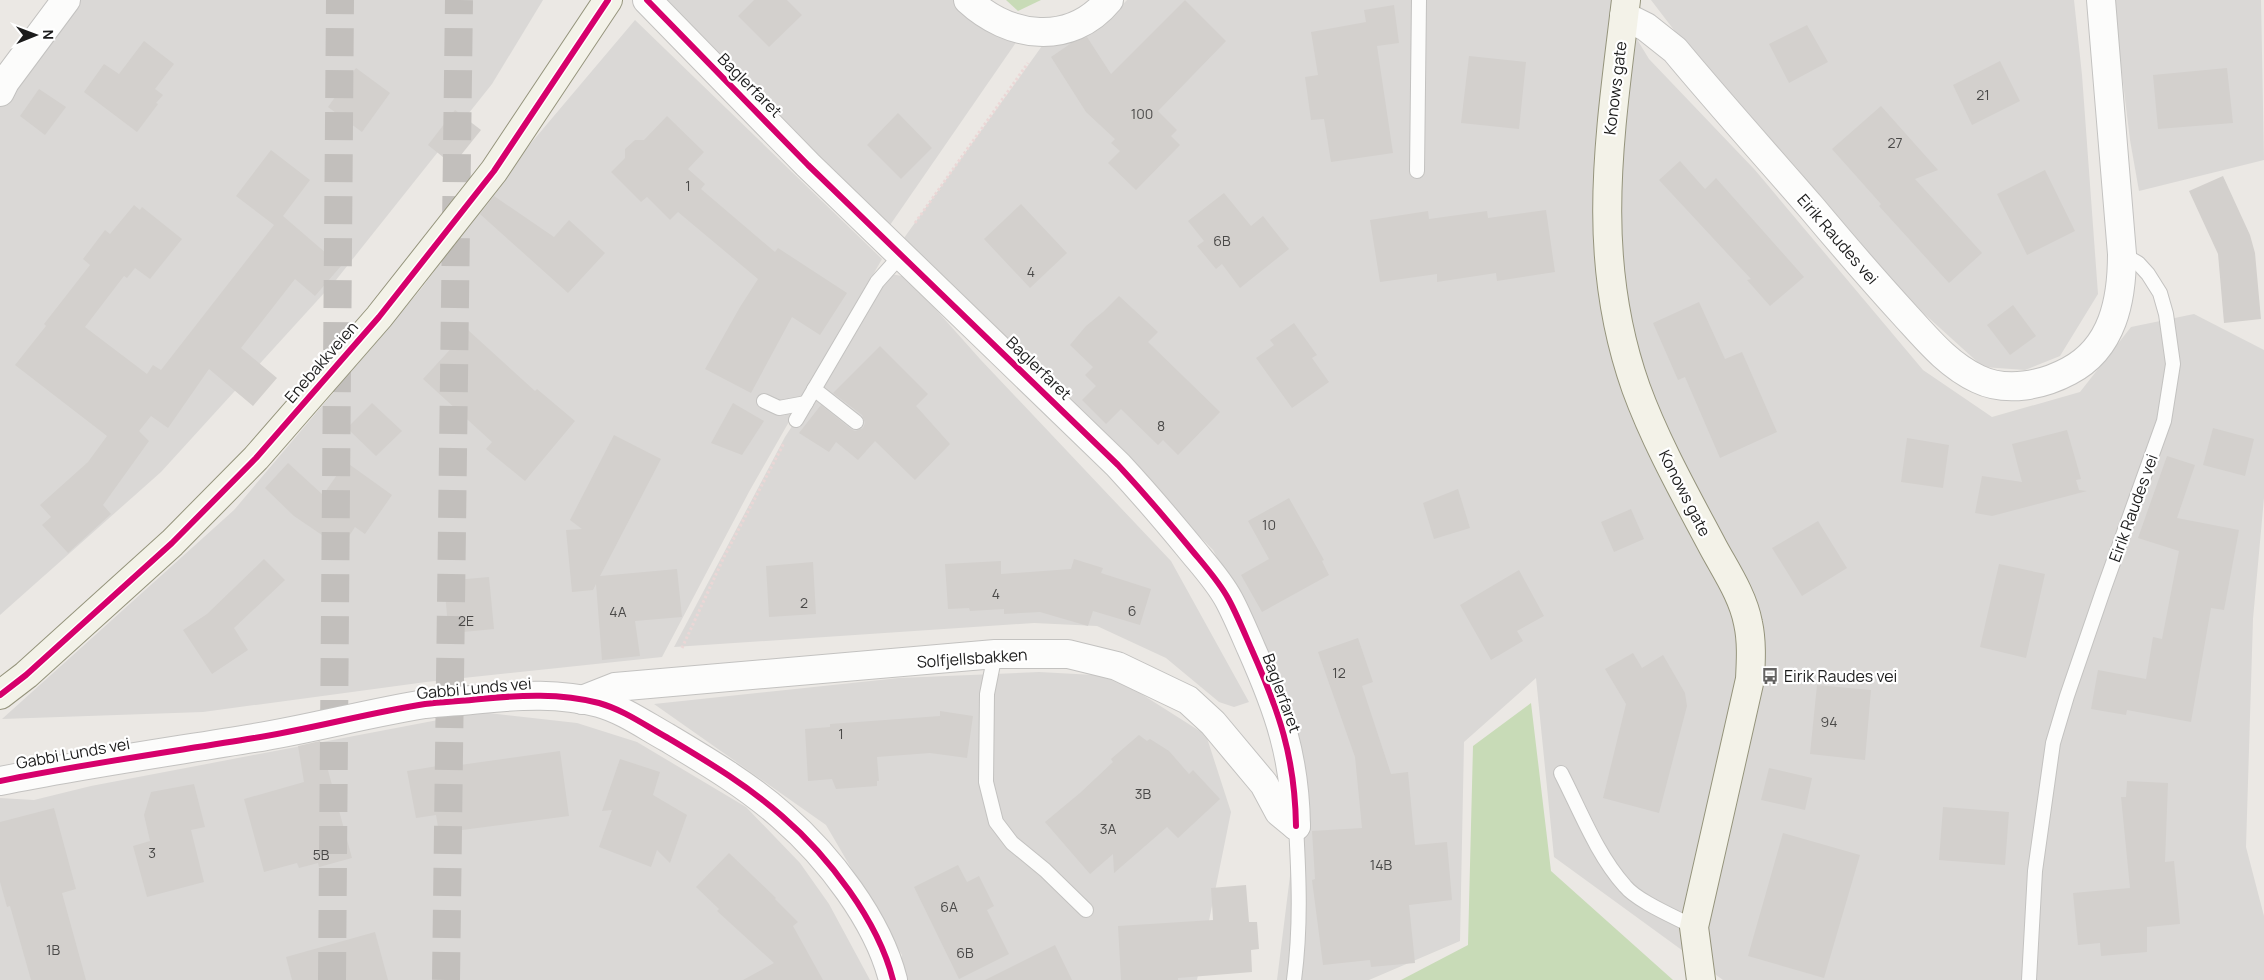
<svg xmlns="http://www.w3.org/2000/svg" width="2264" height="980" viewBox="0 0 2264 980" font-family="Manrope,sans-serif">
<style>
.residential{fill:#dad8d6}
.forest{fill:#c8dbb7}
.building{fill:#d3d0cd}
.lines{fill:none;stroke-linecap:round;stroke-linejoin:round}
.highway-tunnel{stroke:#c2bfbc;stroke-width:28;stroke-dasharray:28 14;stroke-linecap:butt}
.lane-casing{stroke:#c3c2c0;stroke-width:16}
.street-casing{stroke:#c3c2c0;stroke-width:30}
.secondary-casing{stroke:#95947c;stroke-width:30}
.path{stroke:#ebd7d6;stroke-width:3;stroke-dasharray:2.5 2.5;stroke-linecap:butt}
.lane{stroke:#fcfcfb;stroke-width:14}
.street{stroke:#fcfcfb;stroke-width:28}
.secondary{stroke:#f3f2e8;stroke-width:28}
.cycleway-casing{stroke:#fff;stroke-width:9}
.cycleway{stroke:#d6006c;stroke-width:6}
.labels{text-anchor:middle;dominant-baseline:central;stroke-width:4.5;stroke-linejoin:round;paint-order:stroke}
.number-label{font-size:14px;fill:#4a4948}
.street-label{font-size:16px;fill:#1c1c1c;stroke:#fff}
.poi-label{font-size:16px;fill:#1c1c1c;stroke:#fff;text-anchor:start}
</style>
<rect width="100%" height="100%" fill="#ebe8e4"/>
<g class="residential">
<path d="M55,0H543L492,84L336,280L161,472L0,615V78Z"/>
<path d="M662,0H956L1017,41L888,228Z"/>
<path d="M1127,0H1613L1649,59L1755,170L1923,370L1992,417L2080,392L2131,327L2194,314L2264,350V498L2253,619L2246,847L2264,916V980H1723L1554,857L1536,678L1464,742L1460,941L1369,980H1277L1291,868L1300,750L1265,645L1213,550L904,238L1047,39L1106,22Z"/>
<path d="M1651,0H2074L2082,75L2098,294L2060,356L2025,370L1983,367L1898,290L1796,167L1677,34Z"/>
<path d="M2113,0H2261L2264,160L2139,191L2130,140Z"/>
<path d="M635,20L882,259L750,490L662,657L426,682L203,712L2,719L234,510L421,289L515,162Z"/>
<path d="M891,274L907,277L980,359L1171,561L1249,702L1234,707L1219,702L1166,658L1097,626L1034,623L674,647L785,437Z"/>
<path d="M1039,672L1113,676L1206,735L1231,812L1197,980H897L902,955L826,825L654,704L899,678Z"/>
<path d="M480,712L577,723L637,742L746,807L800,863L829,904L870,980H0V798L34,800L91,786Z"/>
</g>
<g class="forest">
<path d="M1006,0H1041L1018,11Z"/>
<path d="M1531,703L1551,871L1673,980H1401L1468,945L1473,746Z"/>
</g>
<g class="building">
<path d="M754,0H787L802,15L769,47L738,16Z"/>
<path d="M1185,0L1226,41L1158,111L1177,130L1171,136L1180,145L1136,190L1108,163L1120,151L1111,143L1115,139L1086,112L1051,57L1073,42L1087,37L1111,74Z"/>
<path d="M1394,5L1399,43L1377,46L1393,153L1331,162L1324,119L1311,120L1305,77L1318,75L1311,32L1366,22L1364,10Z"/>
<path d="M1807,25L1828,62L1789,83L1769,44Z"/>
<path d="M144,41L174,64L155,89L163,95L156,103L158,104L137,132L84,92L104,64L119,74Z"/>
<path d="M1469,56L1526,62L1519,129L1461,123Z"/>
<path d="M2000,61L2020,101L1972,125L1953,85Z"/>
<path d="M356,68L390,93L362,132L328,107Z"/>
<path d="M2227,68L2233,123L2158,129L2153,75Z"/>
<path d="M39,89L66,107L45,135L20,116Z"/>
<path d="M1881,106L1938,170L1915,179L1982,253L1949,283L1879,206L1881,204L1832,149Z"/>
<path d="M455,110L481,130L453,165L428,145Z"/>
<path d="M898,113L932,148L901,179L867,145Z"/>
<path d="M667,116L704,152L688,169L705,184L701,189L775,252L778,248L847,293L820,335L792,317L751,393L705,369L740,307L758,279L678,212L670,220L647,197L641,202L611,172L625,158V149L635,140H644Z"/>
<path d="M271,150L310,180L283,216L341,266L315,296L295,279L241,348L277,378L253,406L209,369L168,428L151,416L139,431L149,441L103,505L111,514L68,553L42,525L51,517L40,505L88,462L107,436L15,365L46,326L44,324L90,265L83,259L105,230L110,234L134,205L140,210L142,207L182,239L150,279L135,268L127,278L124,276L85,327L147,374L153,365L161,370L274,225L236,196Z"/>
<path d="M1680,161L1705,189L1716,178L1804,277L1770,306L1747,280L1751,279L1659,180Z"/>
<path d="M2045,170L2075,231L2027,255L1997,194Z"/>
<path d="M2223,176L2250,235L2255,253L2261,319L2224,323L2218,254L2189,191Z"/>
<path d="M1224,193L1251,226L1263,216L1289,249L1240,288L1222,264L1216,269L1197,246L1204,241L1188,221Z"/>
<path d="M494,196L554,237L569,220L605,253L568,293L480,214Z"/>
<path d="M1021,204L1067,253L1030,288L984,239Z"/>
<path d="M1546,210L1555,272L1497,281L1496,273L1437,282V274L1380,282L1370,220L1428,211L1429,219L1487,211L1488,218Z"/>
<path d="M1119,296L1158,332L1148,342L1220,412L1178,455L1163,440L1158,445L1121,409L1106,424L1082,400L1096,386L1085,375L1093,367L1070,345L1086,326L1103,312Z"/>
<path d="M1699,302L1725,359L1742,352L1777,432L1720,458L1685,377L1678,380L1653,323Z"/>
<path d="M2013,305L2036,336L2010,355L1987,325Z"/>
<path d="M1294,323L1317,355L1312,358L1329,382L1292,408L1256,358L1274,345L1270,340Z"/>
<path d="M468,330L535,391L537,389L575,421L525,481L486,449L492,442L423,379Z"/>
<path d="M880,346L928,394L916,406L950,444L915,480L875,441L858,460L836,442L829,452L799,433L821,405L851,429L855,431L863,428L865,423L862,415L833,393Z"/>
<path d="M372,403L402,431L376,456L347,428Z"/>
<path d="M733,403L764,421L742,455L711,443Z"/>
<path d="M2213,428L2254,439L2245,476L2203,465Z"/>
<path d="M2067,430L2081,479L2076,480L2079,490L2087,491L1992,516L1975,513L1982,476L2022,482L2012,444Z"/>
<path d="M614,435L661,459L600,576L677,569L682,617L635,621L640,656L602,660L596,584L593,590L572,592L566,530L582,529L570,520Z"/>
<path d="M1907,438L1949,445L1943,488L1901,482Z"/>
<path d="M2167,456L2195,465L2177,518L2239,530L2224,610L2211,608L2191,722L2127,710L2126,715L2091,709L2098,670L2146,679L2153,637L2162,639L2179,551L2138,538Z"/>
<path d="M346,462L392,495L365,534L355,527L341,548L294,516L265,488L288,463L323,495Z"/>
<path d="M1458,489L1470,528L1434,539L1423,503Z"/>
<path d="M1289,498L1324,560L1322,561L1329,575L1262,612L1241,575L1269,559L1248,521Z"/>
<path d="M1631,509L1644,539L1614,552L1601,522Z"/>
<path d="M1818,521L1847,568L1802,596L1772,548Z"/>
<path d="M264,559L285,580L234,628L248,650L212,674L183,630L207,614Z"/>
<path d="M1074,559L1103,568L1101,573L1151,589L1140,625L1093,611L1088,626L1040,612L1004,614V609L970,611L969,608L948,609L945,564L1001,561V574L1071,569Z"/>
<path d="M813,562L816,614L769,617L766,566Z"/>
<path d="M1999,564L2045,574L2026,658L1980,647Z"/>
<path d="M1519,570L1544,616L1517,631L1523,641L1491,660L1460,605Z"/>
<path d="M489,577L494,629L453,633L452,625L448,626L444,581Z"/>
<path d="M1358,638L1373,682L1362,686L1391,774L1408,772L1415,845L1447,842L1452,900L1409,905L1415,963L1371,967L1370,960L1323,965L1312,880L1315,879L1312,831L1362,828L1355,757L1318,652Z"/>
<path d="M1633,653L1642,668L1663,655L1685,693L1687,706L1659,813L1603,798L1626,704L1605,669Z"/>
<path d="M1817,685L1871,690L1865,760L1810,754Z"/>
<path d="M940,711L973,716L967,758L930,753L877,757L879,781H877V786L836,789L832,779L808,781L805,729L830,727V724L940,716Z"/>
<path d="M1139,735L1147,741L1150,739L1169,751L1189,774L1193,770L1220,799L1178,838L1167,827L1114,873L1113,854L1090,874L1045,822L1080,793L1113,762L1111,759Z"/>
<path d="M320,741L352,858L319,867L318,863L299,868L297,863L264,872L244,799L304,782L298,746Z"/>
<path d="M560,751L569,816L439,833L436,815L416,818L407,771L456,763L460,762V765Z"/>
<path d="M620,759L660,772L653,795L687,815L670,863L657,850L651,867L599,847L612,810L602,811Z"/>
<path d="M1769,768L1812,778L1805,810L1761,800Z"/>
<path d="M2127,781L2168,783L2165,862L2174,861L2180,924L2147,927V952L2101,956L2100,943L2078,945L2073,893L2130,888L2121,797H2126Z"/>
<path d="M194,784L205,827L191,830L204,882L147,897L133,846L150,841L144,815L151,792Z"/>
<path d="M1943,807L2009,812L2005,865L1939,860Z"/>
<path d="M54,808L76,889L62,893L86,980H31L10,906L7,907L0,882V822Z"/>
<path d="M1783,833L1860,855L1824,978L1748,956Z"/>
<path d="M729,853L776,898L775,899L798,922L793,926L823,980H743L774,963L717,911L719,909L696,887Z"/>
<path d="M958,865L967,882L979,876L994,906L987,910L1009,954L959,979L914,887Z"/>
<path d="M1246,885L1249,922H1257L1259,949L1251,950L1252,972L1178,978V980H1121L1118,926L1213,920L1211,888Z"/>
<path d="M375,932L388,980H292L286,957Z"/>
<path d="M1055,945L1072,980H985Z"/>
</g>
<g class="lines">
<g class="highway-tunnel">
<path d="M332,980L340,0"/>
<path d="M446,980L459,0"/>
</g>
<g class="lane-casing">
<g id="lane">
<path d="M1417,171L1419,0"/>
<path d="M814,389L856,422"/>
<path d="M764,401L779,408L806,403"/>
<path d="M796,420L877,282L902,254"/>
<path d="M995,654L987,694L986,782L996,822L1012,843L1045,870L1086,910"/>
<path d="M1561,773C1580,810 1597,855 1625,886C1637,901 1675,917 1694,927"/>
<path d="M1294,980C1301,928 1299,878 1296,826"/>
<path d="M2029,980L2035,871L2053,743L2067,696L2103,591L2164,421L2173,364L2166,314L2160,293L2148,274L2138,263L2122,254"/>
</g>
</g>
<g class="street-casing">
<g id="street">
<path d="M647,0L808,165L1118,465C1143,492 1167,520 1190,548C1203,564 1219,581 1229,600C1237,615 1244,632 1251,648C1279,711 1295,757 1296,826"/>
<path d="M968,0C1009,38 1070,47 1109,0"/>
<path d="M1624,16L1646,27L1675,50C1719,103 1766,155 1811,207C1842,244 1873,280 1905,315C1927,339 1948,365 1978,379C2007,393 2043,385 2069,371C2113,348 2122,300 2122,254L2101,0"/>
<path d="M0,92L5,82L66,0"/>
<path d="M582,700L615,687L995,654H1068L1117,666L1188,700L1213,723L1264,784L1279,812L1296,826"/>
<path d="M0,781C84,764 169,752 254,738C311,729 368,713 425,704C444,702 463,701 481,699C521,695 560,693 599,703C624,710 646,726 668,738C708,762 747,785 782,816C828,856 878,920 893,980"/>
</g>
</g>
<g class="secondary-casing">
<g id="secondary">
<path d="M1626,0C1610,135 1589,255 1636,388C1656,443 1686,496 1713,547C1726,571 1743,596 1748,623C1752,641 1751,660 1750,679L1694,927L1701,980"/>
<path d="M0,695L26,675L172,543L256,458L379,317L494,171L608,0"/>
</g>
</g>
<g class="path">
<path d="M915,223L1028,63"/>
<path d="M682,648L724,557L784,443"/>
</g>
<use href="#lane" class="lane"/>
<use href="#street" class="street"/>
<use href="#secondary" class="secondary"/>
<g class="cycleway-casing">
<g id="cycleway">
<path d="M647,0L808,165L1118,465C1143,492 1167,520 1190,548C1203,564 1219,581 1229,600C1237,615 1244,632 1251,648C1279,711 1295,757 1296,826"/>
<path d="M0,695L26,675L172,543L256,458L379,317L494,171L608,0"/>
<path d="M0,781C84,764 169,752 254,738C311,729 368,713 425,704C444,702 463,701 481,699C521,695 560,693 599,703C624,710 646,726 668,738C708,762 747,785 782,816C828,856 878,920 893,980"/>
</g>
</g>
<use href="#cycleway" class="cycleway"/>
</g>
<defs>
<g id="bus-bare" transform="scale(1.35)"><path d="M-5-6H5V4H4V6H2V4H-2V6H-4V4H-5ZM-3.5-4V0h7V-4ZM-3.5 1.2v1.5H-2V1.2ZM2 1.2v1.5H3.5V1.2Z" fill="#646362" stroke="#fff" stroke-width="2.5" paint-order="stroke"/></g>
</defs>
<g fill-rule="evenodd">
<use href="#bus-bare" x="1770" y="676"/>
</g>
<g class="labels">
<g class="number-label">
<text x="1983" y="94">21</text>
<text x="1142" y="113">100</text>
<text x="1895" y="142">27</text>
<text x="688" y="185">1</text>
<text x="1222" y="240">6B</text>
<text x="1031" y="271">4</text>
<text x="1161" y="425">8</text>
<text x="1269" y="524">10</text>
<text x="996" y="593">4</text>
<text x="804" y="602">2</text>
<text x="1132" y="610">6</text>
<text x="618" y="611">4A</text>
<text x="466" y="620">2E</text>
<text x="1339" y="672">12</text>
<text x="1829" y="721">94</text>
<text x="841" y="733">1</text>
<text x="1143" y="793">3B</text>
<text x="1108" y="828">3A</text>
<text x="152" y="852">3</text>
<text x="321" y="854">5B</text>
<text x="1381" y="864">14B</text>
<text x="949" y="906">6A</text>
<text x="53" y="949">1B</text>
<text x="965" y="952">6B</text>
</g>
<g class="street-label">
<text transform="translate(750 85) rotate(45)">Baglerfaret</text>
<text transform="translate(1615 88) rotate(-83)">Konows gate</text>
<text transform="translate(1838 239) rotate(49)">Eirik Raudes vei</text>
<text transform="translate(321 362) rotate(-49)">Enebakkveien</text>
<text transform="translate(1039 368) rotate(44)">Baglerfaret</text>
<text transform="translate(1685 493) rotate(63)">Konows gate</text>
<text transform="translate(2133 508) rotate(-70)">Eirik Raudes vei</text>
<text transform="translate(972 658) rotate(-4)">Solfjellsbakken</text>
<text transform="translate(474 688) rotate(-5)">Gabbi Lunds vei</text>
<text transform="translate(1282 693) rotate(70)">Baglerfaret</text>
<text transform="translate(73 753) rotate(-10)">Gabbi Lunds vei</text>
</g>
<g class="poi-label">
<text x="1784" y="676">Eirik Raudes vei</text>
</g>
</g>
<g transform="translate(35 35) rotate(89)" stroke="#ffffff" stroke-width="4" paint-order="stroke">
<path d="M0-4L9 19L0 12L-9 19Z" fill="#1c1c1c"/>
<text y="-8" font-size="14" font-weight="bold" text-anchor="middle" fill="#1c1c1c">N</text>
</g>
</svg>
